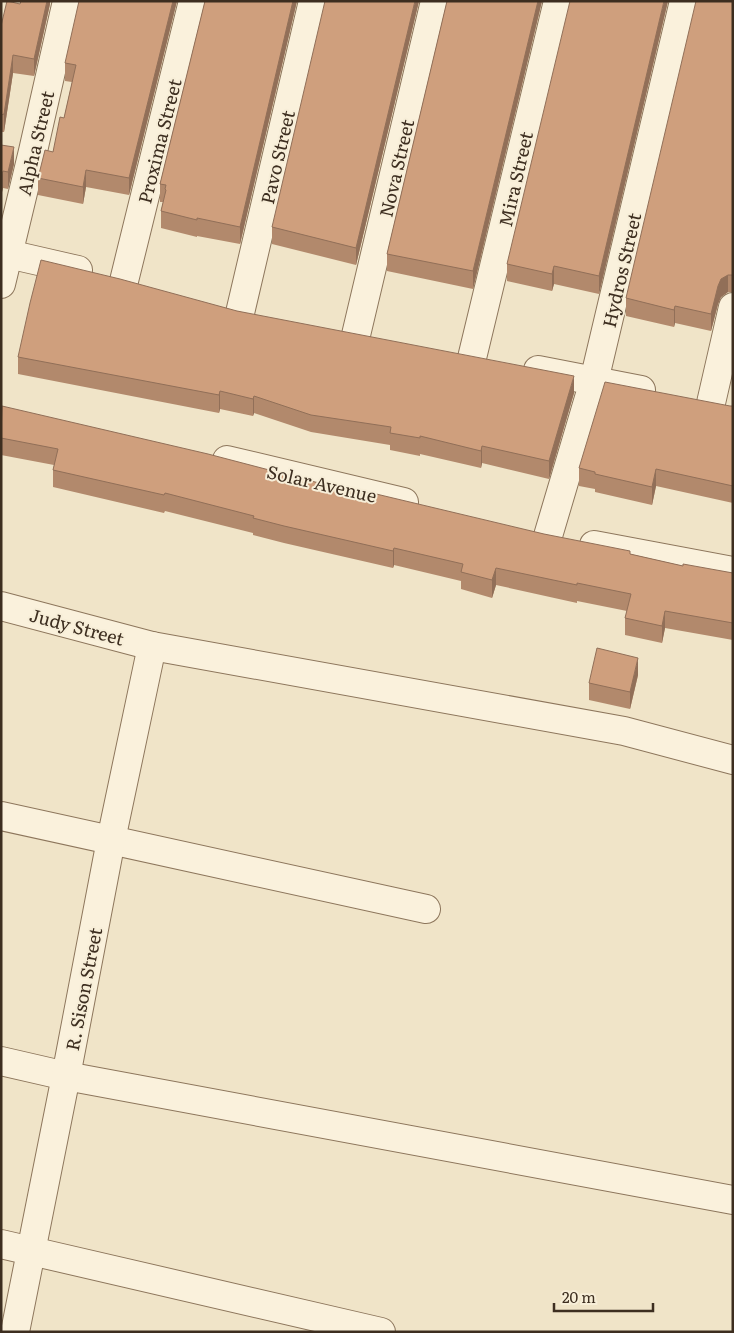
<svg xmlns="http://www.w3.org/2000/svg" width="734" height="1333" viewBox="0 0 734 1333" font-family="Literata,serif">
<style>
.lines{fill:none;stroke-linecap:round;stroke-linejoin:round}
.minor-casing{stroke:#8d765c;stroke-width:30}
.minor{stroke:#faf1dc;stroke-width:28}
.wall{fill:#b2896c}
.shaded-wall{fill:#916f58}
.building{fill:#cf9f7d;stroke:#916f58}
.labels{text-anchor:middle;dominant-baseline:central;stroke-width:4;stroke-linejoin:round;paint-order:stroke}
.street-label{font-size:18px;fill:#3d2e20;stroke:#f7eed8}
</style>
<rect width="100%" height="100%" fill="#f0e4c8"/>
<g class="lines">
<g class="minor-casing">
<g id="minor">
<path d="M8,254L78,270"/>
<path d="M124,281L193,1"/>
<path d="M1,284L33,151L67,1"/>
<path d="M240,313L313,1"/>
<path d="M356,335L435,1"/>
<path d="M472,358L558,1"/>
<path d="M538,370L641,390"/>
<path d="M711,403L733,307"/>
<path d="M227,460L404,502"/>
<path d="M548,536L594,381L684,1"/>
<path d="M594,545L733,571"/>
<path d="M1,606L152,646L624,731L733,760"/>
<path d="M1,816L426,909"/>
<path d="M1,1061L66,1076L733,1200"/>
<path d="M1,1244L381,1332"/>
<path d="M15,1332L66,1076L111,840L152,646"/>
</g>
</g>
<use href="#minor" class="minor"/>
</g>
<g class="wall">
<path d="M50,1V4L34,76L13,73L4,132H1V26L20,4Z"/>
<path d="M177,1L129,195L86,187L83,204L38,195V178L53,152L64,118L72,82L65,81V63Z"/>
<path d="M205,1H297L240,244L197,236V237L161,228V211L163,202H160V184Z"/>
<path d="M419,1L356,265L272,244V227Z"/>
<path d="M447,1H542L473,289L387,271V254Z"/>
<path d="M668,1L599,294L554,284L552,291L507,281V264Z"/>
<path d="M733,1V292H728L721,297L718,304L711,331L675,323L674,327L626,316V298Z"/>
<path d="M1,145L14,164L8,189L3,188L1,196Z"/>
<path d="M237,311L574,393L549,479L482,463L481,468L420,454V456L390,450V445L311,432L254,413L253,416L220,409L219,413L18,374V357Z"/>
<path d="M730,406H733V503L656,486L652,505L595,492V489L579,486V468Z"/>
<path d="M1,407L315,482L683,566L733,573V640L665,628L662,643L625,635V618L627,611L577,601V603L496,585L492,598L461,589V581L394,565L393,568L284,543L253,535V533L165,511L164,513L53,487V470L54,465L1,455Z"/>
<path d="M638,675L630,709L589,700V683Z"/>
</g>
<g class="shaded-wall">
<path d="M47,1H50V4L34,76V59Z"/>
<path d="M173,1H177L129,195V178Z"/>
<path d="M293,1H297L240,244V227Z"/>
<path d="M415,1H419L356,265V248Z"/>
<path d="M538,1H542L473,289V271Z"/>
<path d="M664,1H668L599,294V276Z"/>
<path d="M13,55V73L4,132V114Z"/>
<path d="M14,147V164L8,189V172Z"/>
<path d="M86,170V187L83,204V187Z"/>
<path d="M3,171V188L1,196V178Z"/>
<path d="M554,266V284L552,291V274Z"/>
<path d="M728,275V292L721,297L718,304L711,331V314L718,286L721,279Z"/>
<path d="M675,306V323L674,327V310Z"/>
<path d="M574,376V393L549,479V461Z"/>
<path d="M220,391V409L219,413V395Z"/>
<path d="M254,396V413L253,416V399Z"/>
<path d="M482,446V463L481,468V451Z"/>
<path d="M656,469V486L652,505V487Z"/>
<path d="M394,548V565L393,568V551Z"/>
<path d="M496,568V585L492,598V580Z"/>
<path d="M665,611V628L662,643V626Z"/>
<path d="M638,658V675L630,709V692Z"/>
</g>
<g class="building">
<path d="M7,1L20,4L21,1H47L34,59L13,55L4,114L1,115V26Z"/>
<path d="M79,1H173L129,178L86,170L83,187L38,178L45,150L53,152L60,117L64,118L76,65L65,63Z"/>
<path d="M205,1H293L240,227L197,218V220L161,211L166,190L165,189L166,185L160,184Z"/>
<path d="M325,1H415L356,248L272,227Z"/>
<path d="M447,1H538L473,271L387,254Z"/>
<path d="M570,1H664L599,276L554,266L552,274L507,264Z"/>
<path d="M696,1H733V275H728L721,279L718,286L711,314L675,306L674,310L626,298Z"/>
<path d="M1,145L14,147L8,172L3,171L1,178Z"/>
<path d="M41,260L120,279L237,311L574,376L549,461L482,446L481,451L420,436V438L390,433L391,427L311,415L254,396L253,399L220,391L219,395L18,357L30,303Z"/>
<path d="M605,382L730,406H733V486L656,469L652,487L595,474V472L579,468Z"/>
<path d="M2,406L208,454L315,482L372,494V493L544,534L630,551V554L683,566V564L733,573V623L665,611L662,626L625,618L631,594L577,583V585L496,568L492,580L461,572L463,564L394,548L393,551L284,526L253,518L254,516L165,493L164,495L53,470L58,449L1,438Z"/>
<path d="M597,648L638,658L630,692L589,683Z"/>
</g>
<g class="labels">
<g class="street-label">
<text transform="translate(159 141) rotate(-76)">Proxima Street</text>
<text transform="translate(35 143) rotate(-77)">Alpha Street</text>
<text transform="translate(277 157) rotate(-77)">Pavo Street</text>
<text transform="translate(396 168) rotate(-77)">Nova Street</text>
<text transform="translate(515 179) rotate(-77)">Mira Street</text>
<text transform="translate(621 270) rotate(-77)">Hydros Street</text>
<text transform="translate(322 483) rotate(13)">Solar Avenue</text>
<text transform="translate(77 626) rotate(15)">Judy Street</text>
<text transform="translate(83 989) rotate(-79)">R. Sison Street</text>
</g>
</g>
<rect width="734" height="1333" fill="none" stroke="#3d2e20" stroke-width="5"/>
<path d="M554 1303v8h99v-8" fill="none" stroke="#3d2e20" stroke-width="2.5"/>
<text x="562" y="1303" font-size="15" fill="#3d2e20" stroke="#f7eed8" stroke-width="4" paint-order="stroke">20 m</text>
</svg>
